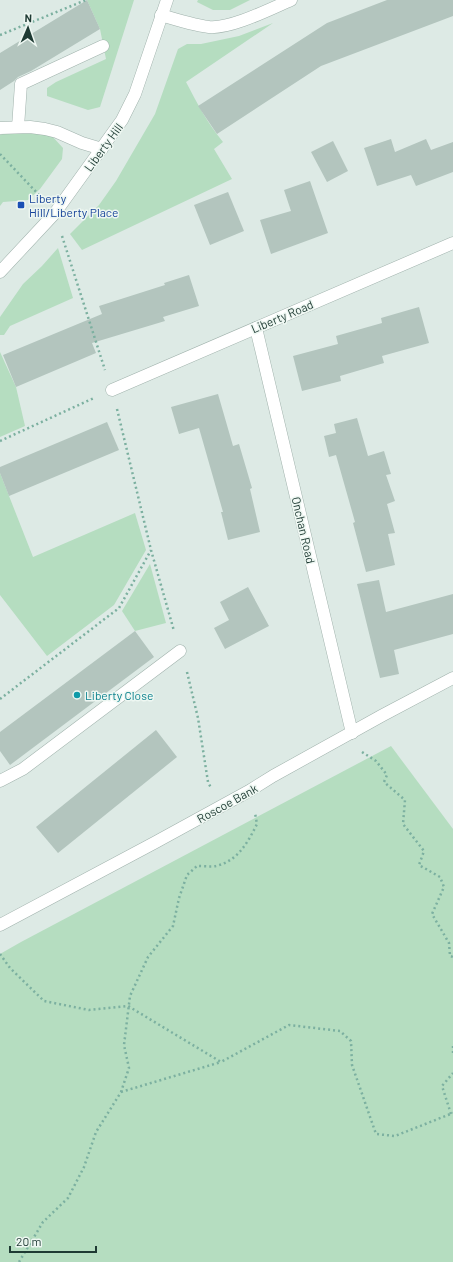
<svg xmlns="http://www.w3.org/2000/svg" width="453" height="1262" viewBox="0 0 453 1262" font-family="Barlow,sans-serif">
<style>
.green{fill:#b5ddc0}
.building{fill:#b3c5be}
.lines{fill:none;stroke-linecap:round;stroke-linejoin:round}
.lane-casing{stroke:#a0b2ac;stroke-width:13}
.street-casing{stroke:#a0b2ac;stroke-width:13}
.path{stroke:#7cb0a0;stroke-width:2.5;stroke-dasharray:2 3;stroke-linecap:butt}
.lane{stroke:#fff;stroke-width:12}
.street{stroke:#fff;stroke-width:12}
.transit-dot{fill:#1a4fb4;stroke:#eef7f2;stroke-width:1.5}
.culture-dot{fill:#0f9aa8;stroke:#eef7f2;stroke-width:1.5}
.labels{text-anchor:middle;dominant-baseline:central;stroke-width:3;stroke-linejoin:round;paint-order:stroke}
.street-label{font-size:12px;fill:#1e3a33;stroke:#eef7f2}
.transit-label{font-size:12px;fill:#164399;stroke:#eef7f2;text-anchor:start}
.culture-label{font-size:12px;fill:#0d838f;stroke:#eef7f2;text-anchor:start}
</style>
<rect width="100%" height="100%" fill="#ddeae5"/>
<g class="green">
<path d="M87,0H134L100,107L88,110L47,96V88L56,82L106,59L100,29Z"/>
<path d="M198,0H250L230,10H213L197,2Z"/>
<path d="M273,23L186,82C197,103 208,124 223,142L214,149L232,179L82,250L70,234L99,205L116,181L155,114L178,49L187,44H201L239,36Z"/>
<path d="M31,130L51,135L63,148L62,159L40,189L28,200L3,202L0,206V135L11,131Z"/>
<path d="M58,248L73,298L10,326L4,335H0V317L23,284L42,266Z"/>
<path d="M0,352L16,387L25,426L0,437Z"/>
<path d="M0,473L33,557L135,513L146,550L114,605L47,656L0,595Z"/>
<path d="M150,564L166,623L135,631L122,611Z"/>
<path d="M391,746L453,829V1262H0V954L21,942Z"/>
</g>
<g class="building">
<path d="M87,0L100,29L31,71L18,77L14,81L0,90V53Z"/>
<path d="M387,0H453V16L321,66L217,134L198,106L327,23Z"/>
<path d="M391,139L395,152L426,139L431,150L453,142V172L416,186L411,175L377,186L364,148Z"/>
<path d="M333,141L348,171L327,182L311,152Z"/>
<path d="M310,181L328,233L271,254L260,220L291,211L284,190Z"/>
<path d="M228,192L244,231L210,245L194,205Z"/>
<path d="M189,275L199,306L163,317L165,321L92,343L96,353L16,387L3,355L102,314L99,306L165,285L164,283Z"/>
<path d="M419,307L429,343L382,356L384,363L340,376L341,381L302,391L293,356L338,344L336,336L382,323L381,318Z"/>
<path d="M218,394L233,446L239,444L252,488L250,489L260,532L228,540L221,512H223L199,428L179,434L171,407Z"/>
<path d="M357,418L368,456L384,451L391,474L386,475L395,501L387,504L395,533L388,534L395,565L366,572L353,523L355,522L336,455L329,457L324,436L336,433L334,424Z"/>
<path d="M107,422L119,450L9,496L0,473V467Z"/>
<path d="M379,580L386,612L453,594V634L394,650L399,674L380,678L357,584Z"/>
<path d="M248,587L269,626L225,649L214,628L229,620L220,602Z"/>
<path d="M135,631L154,657L10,765L0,751V732Z"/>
<path d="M156,730L177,757L58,853L36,827Z"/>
</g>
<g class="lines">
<g class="lane-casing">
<path id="lane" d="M18,127L21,84L103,46"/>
</g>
<g class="street-casing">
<g id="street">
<path d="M161,15C177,20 193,25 209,27C231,29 270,9 291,0"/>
<path d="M0,128L30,127L45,129L57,132L82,143L102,149"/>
<path d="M0,272L55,213L122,120L135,94L167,0"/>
<path d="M256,328L352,733"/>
<path d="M112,390L453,243"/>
<path d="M0,781L23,769L180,651"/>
<path d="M0,925L154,843L249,791L273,776L383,715L453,678"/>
</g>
</g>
<g class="path">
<path d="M0,35L86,0"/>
<path d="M0,154L41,197"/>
<path d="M62,236L105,370"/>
<path d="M117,409L151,550L174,631"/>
<path d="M0,441L94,398"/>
<path d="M187,672L198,718L208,782L211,788"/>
<path d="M0,699L119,608L151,550"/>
<path d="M362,752L376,761L387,775L384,782L405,800L403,824L424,851L419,865L440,877L444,887L432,914L449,943L450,956L453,957"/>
<path d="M0,954L10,968L44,1001L89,1010L128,1006L221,1062L289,1025L340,1031L351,1041L352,1065L376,1134L395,1136L453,1113"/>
<path d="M453,1046V1053"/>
<path d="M121,1092L221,1062"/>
<path d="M451,1114L442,1086L453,1073"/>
<path d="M19,1262L43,1222L68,1198L84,1167L96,1132L121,1092L129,1068L124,1045L130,996L148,957L173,926L179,898L187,875L197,866C203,866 211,867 216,866C238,861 248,842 257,824L255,813"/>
</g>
<use href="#lane" class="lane"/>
<use href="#street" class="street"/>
</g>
<rect class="transit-dot" x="17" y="201" width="8" height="8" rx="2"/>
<circle class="culture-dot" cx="77" cy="695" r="4"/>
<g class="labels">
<g class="street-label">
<text transform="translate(103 147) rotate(-54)">Liberty Hill</text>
<text transform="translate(282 316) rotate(-23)">Liberty Road</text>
<text transform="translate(304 530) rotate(77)">Onchan Road</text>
<text transform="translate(227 803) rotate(-29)">Roscoe Bank</text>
</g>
<g class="transit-label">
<text x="29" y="198">Liberty<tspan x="29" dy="14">Hill/Liberty Place</tspan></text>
</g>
<g class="culture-label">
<text x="85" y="695">Liberty Close</text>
</g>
</g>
<g transform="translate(28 28) rotate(2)" stroke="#eef7f2" stroke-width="3" paint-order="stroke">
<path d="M0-3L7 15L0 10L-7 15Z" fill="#1e3a33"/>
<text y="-6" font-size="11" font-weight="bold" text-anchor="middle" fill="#1e3a33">N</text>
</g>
<path d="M10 1246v6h86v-6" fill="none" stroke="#1e3a33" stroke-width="2"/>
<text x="16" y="1246" font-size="12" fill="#1e3a33" stroke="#eef7f2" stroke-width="3" paint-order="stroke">20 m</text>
</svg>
